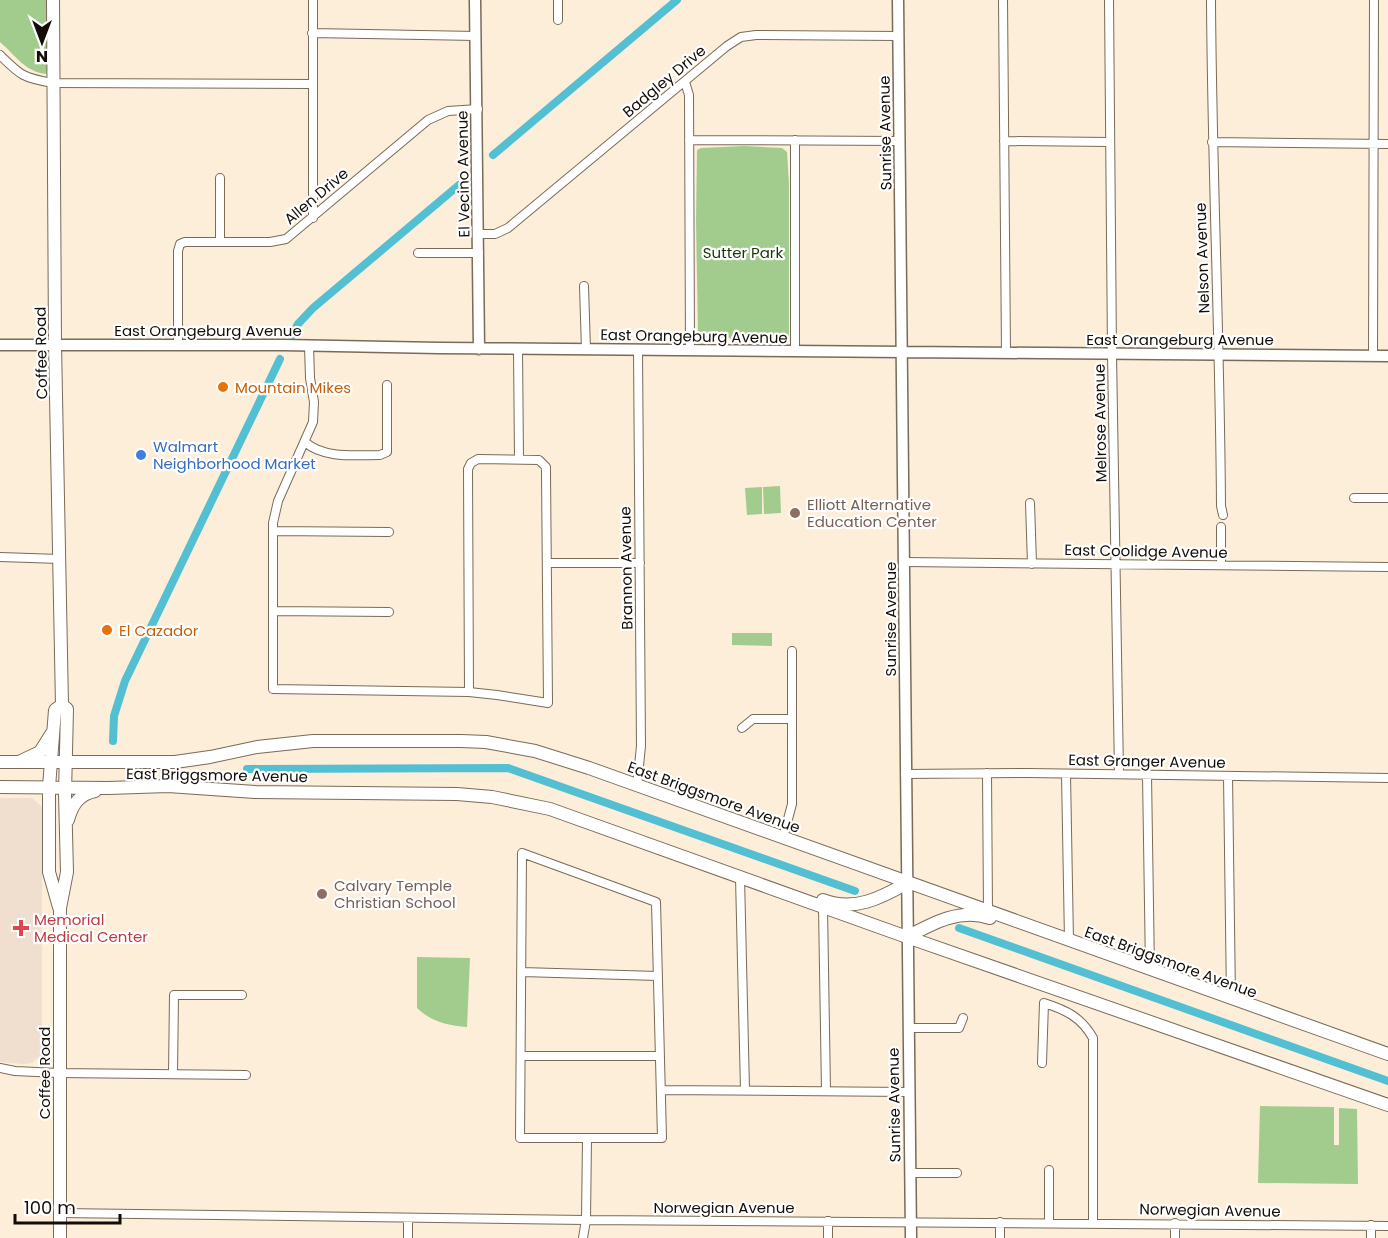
<svg xmlns="http://www.w3.org/2000/svg" width="1388" height="1238" viewBox="0 0 1388 1238" font-family="Poppins,sans-serif">
	<style>
		.medical { fill: #f0dece }
		.green { fill: #a2cc8d }
		.lines { fill: none; stroke-linecap: round; stroke-linejoin: round }
		.canal { stroke: #53bfd3; stroke-width: 8 }
		.minor-casing { stroke: #786b59; stroke-width: 10 }
		.tertiary-casing { stroke: #786b59; stroke-width: 13 }
		.secondary-casing { stroke: #786b59; stroke-width: 14 }
		.minor { stroke: #fff; stroke-width: 8 }
		.tertiary { stroke: #fff; stroke-width: 10 }
		.secondary { stroke: #fff; stroke-width: 12 }
		.food-dot { fill: #e8710a; stroke: #fff; stroke-width: 2 }
		.shop-dot { fill: #3f7fe0; stroke: #fff; stroke-width: 2 }
		.education-dot { fill: #8d6e63; stroke: #fff; stroke-width: 2 }
		.health-dot { fill: #e0444e; stroke: #fff; stroke-width: 2 }
		.labels { text-anchor: middle; dominant-baseline: central; stroke-width: 4.5; stroke-linejoin: round; paint-order: stroke }
		.street-label { font-size: 15px; fill: #120d07; stroke: #fff }
		.park-label { font-size: 15px; fill: #1a3607; stroke: #fff }
		.food-label { font-size: 15px; fill: #c56008; stroke: #fff; text-anchor: start }
		.shop-label { font-size: 15px; fill: #366cbe; stroke: #fff; text-anchor: start }
		.education-label { font-size: 15px; fill: #785e54; stroke: #fff; text-anchor: start }
		.health-label { font-size: 15px; fill: #be3a42; stroke: #fff; text-anchor: start }
	</style>
	<rect width="100%" height="100%" fill="#fdeed9"/>
	<path class="medical" d="M 0,798 L 32,798 L 42,807 L 42,1055 L 32,1063 L 23,1064 L 0,1062 Z"/>
	<path class="green" d="M 0,0 L 48,0 L 48,74 C 26,73 16,56 0,42 Z
		M 744,146 L 782,148 L 787,152 L 789,184 L 789,335 L 786,339 L 701,338 L 698,335 L 696,220 L 697,150 L 701,148 Z
		M 780,486 L 781,513 L 764,514 L 763,487 Z
		M 762,487 L 762,514 L 747,515 L 745,488 Z
		M 732,633 L 772,633 L 772,646 L 732,645 Z
		M 417,957 L 470,958 L 467,1027 C 446,1025 432,1022 417,1008 Z
		M 1260,1106 L 1334,1107 L 1334,1145 L 1339,1145 L 1339,1108 L 1357,1109 L 1358,1184 L 1258,1183 Z"/>
	<g class="lines">
		<path class="canal" d="M 493,155 L 677,0
			M 292,335 L 298,324 L 313,308 L 459,185
			M 113,741 L 114,716 L 125,681 L 280,359
			M 247,769 L 508,768 L 855,891
			M 959,928 L 1388,1081"/>
		<g class="minor-casing">
			<path id="minor" d="M 313,0 L 313,218
				M 558,0 L 558,20
				M 1003,0 L 1006,353
				M 1109,0 L 1112,354 L 1119,774
				M 1211,0 C 1212,169 1220,337 1221,506 L 1223,515
				M 312,33 L 476,36
				M 0,55 C 21,76 24,78 53,83 L 312,84
				M 685,82 L 689,95 L 690,351
				M 689,140 L 900,141
				M 795,140 L 795,352
				M 1004,141 L 1110,142
				M 1212,142 L 1388,144
				M 220,178 L 220,241
				M 479,234 L 495,234 L 508,228 L 727,46 L 741,37 L 756,35 L 898,36
				M 418,253 L 479,253
				M 584,286 L 586,350
				M 178,345 L 178,251 L 180,244 L 185,242 L 270,242 L 286,239 L 428,120 L 448,111 L 478,109
				M 309,345 L 310,378 L 314,402 L 313,422 L 278,501 L 273,523 L 273,689 L 469,692 L 497,695 L 548,703 L 546,472 L 546,467 L 539,460 L 478,459 L 471,463 L 468,469 L 469,692
				M 518,349 L 519,459
				M 1373,355 L 1374,0
				M 305,442 C 324,459 356,455 380,455 L 387,452 L 387,385
				M 1354,498 L 1388,498
				M 1030,503 L 1032,564
				M 1221,527 L 1221,565
				M 273,531 L 389,532
				M 0,557 L 60,559
				M 904,562 L 1388,567
				M 547,563 L 640,563
				M 273,611 L 389,612
				M 742,728 L 753,719 L 792,719
				M 987,773 L 988,912
				M 905,774 L 1028,773 L 1388,778
				M 1066,774 L 1069,941
				M 1147,775 L 1150,970
				M 1228,776 L 1231,999
				M 637,786 L 641,746 L 638,350
				M 783,838 L 792,804 L 792,651
				M 522,853 L 656,902 L 662,1138 L 520,1138 Z
				M 740,877 L 745,1090
				M 823,907 L 826,1091
				M 522,972 L 658,976
				M 908,1028 L 959,1028 L 963,1018
				M 521,1056 L 660,1056
				M 1042,1063 L 1044,1003 C 1066,1010 1081,1017 1093,1038 L 1093,1222
				M 0,1068 L 15,1071 L 58,1073 L 246,1075
				M 173,1074 L 174,995 L 242,995
				M 661,1090 L 909,1092
				M 1049,1170 L 1049,1222
				M 910,1173 L 957,1173
				M 59,1213 L 586,1220 L 1388,1226
				M 408,1218 L 408,1238
				M 828,1221 L 828,1238
				M 1000,1222 L 1000,1238
				M 1175,1223 L 1175,1238
				M 1371,1225 L 1371,1238
				M 583,1238 L 586,1220 L 587,1138"/>
		</g>
		<g class="tertiary-casing">
			<path id="tertiary" d="M 475,0 L 479,349
				M 898,0 L 911,1238
				M 0,345 L 284,345 L 439,348 L 1388,356"/>
		</g>
		<g class="secondary-casing">
			<path id="secondary" d="M 53,0 L 55,344 L 62,705 L 67,709 L 65,794 L 67,872 L 60,908 L 60,1238
				M 21,761 L 40,752 L 52,733
				M 0,762 L 175,762 L 210,757 L 257,747 L 313,741 L 461,741 L 486,742 L 535,751 L 589,768 L 1388,1054
				M 0,787 L 108,788 L 168,786 L 255,792 L 457,794 L 492,797 L 550,809 L 907,937 L 1388,1105
				M 68,820 C 72,805 79,794 95,791
				M 823,900 C 854,912 881,898 907,883
				M 59,907 L 49,872 L 49,787 L 55,710 L 62,705
				M 907,937 C 933,923 960,908 990,918"/>
		</g>
		<use href="#minor" class="minor"/>
		<use href="#tertiary" class="tertiary"/>
		<use href="#secondary" class="secondary"/>
	</g>
	<g class="food-dot">
		<circle cx="223" cy="387" r="6"/>
		<circle cx="107" cy="630" r="6"/>
	</g>
	<circle class="shop-dot" cx="141" cy="455" r="6"/>
	<g class="education-dot">
		<circle cx="795" cy="513" r="6"/>
		<circle cx="322" cy="894" r="6"/>
	</g>
	<path class="health-dot" d="M18 919h6v6h6v6h-6v6h-6v-6h-6v-6h6z"/>
	<g class="labels">
		<g class="street-label">
			<text transform="translate(664 81) rotate(-40)">Badgley Drive</text>
			<text transform="translate(885 133) rotate(-91)">Sunrise Avenue</text>
			<text transform="translate(463 174) rotate(-91)">El Vecino Avenue</text>
			<text transform="translate(316 196) rotate(-40)">Allen Drive</text>
			<text transform="translate(1202 258) rotate(-92)">Nelson Avenue</text>
			<text x="208" y="330">East Orangeburg Avenue</text>
			<text transform="translate(694 336) rotate(1)">East Orangeburg Avenue</text>
			<text x="1180" y="339">East Orangeburg Avenue</text>
			<text transform="translate(41 353) rotate(-91)">Coffee Road</text>
			<text transform="translate(1100 423) rotate(-91)">Melrose Avenue</text>
			<text transform="translate(1146 551) rotate(1)">East Coolidge Avenue</text>
			<text transform="translate(626 568) rotate(-91)">Brannon Avenue</text>
			<text transform="translate(890 619) rotate(-90)">Sunrise Avenue</text>
			<text transform="translate(1147 761) rotate(1)">East Granger Avenue</text>
			<text transform="translate(217 775) rotate(1)">East Briggsmore Avenue</text>
			<text transform="translate(714 797) rotate(20)">East Briggsmore Avenue</text>
			<text transform="translate(1171 962) rotate(20)">East Briggsmore Avenue</text>
			<text transform="translate(44 1073) rotate(-90)">Coffee Road</text>
			<text transform="translate(894 1105) rotate(-91)">Sunrise Avenue</text>
			<text x="724" y="1207">Norwegian Avenue</text>
			<text transform="translate(1210 1210) rotate(1)">Norwegian Avenue</text>
		</g>
		<g class="park-label">
			<text x="743" y="252">Sutter Park</text>
		</g>
		<g class="food-label">
			<text x="235" y="387">Mountain Mikes</text>
			<text x="119" y="630">El Cazador</text>
		</g>
		<g class="shop-label">
			<text x="153" y="446">Walmart<tspan x="153" dy="17">Neighborhood Market</tspan></text>
		</g>
		<g class="education-label">
			<text x="807" y="504">Elliott Alternative<tspan x="807" dy="17">Education Center</tspan></text>
			<text x="334" y="885">Calvary Temple<tspan x="334" dy="17">Christian School</tspan></text>
		</g>
		<g class="health-label">
			<text x="34" y="919">Memorial<tspan x="34" dy="17">Medical Center</tspan></text>
		</g>
	</g>
	<g transform="translate(42 42) rotate(180)" stroke="#ffffff" stroke-width="4.5" paint-order="stroke">
	<path d="M0-4.5L10 22L0 15L-10 22Z" fill="#120d07"/>
	<text y="-9" font-size="16" font-weight="bold" text-anchor="middle" fill="#120d07">N</text>
	</g>
	<path d="M15 1214v9h105v-9" fill="none" stroke="#120d07" stroke-width="3"/>
	<text x="24" y="1214" font-size="18" fill="#120d07" stroke="#ffffff" stroke-width="4.5" paint-order="stroke">100 m</text>
</svg>
